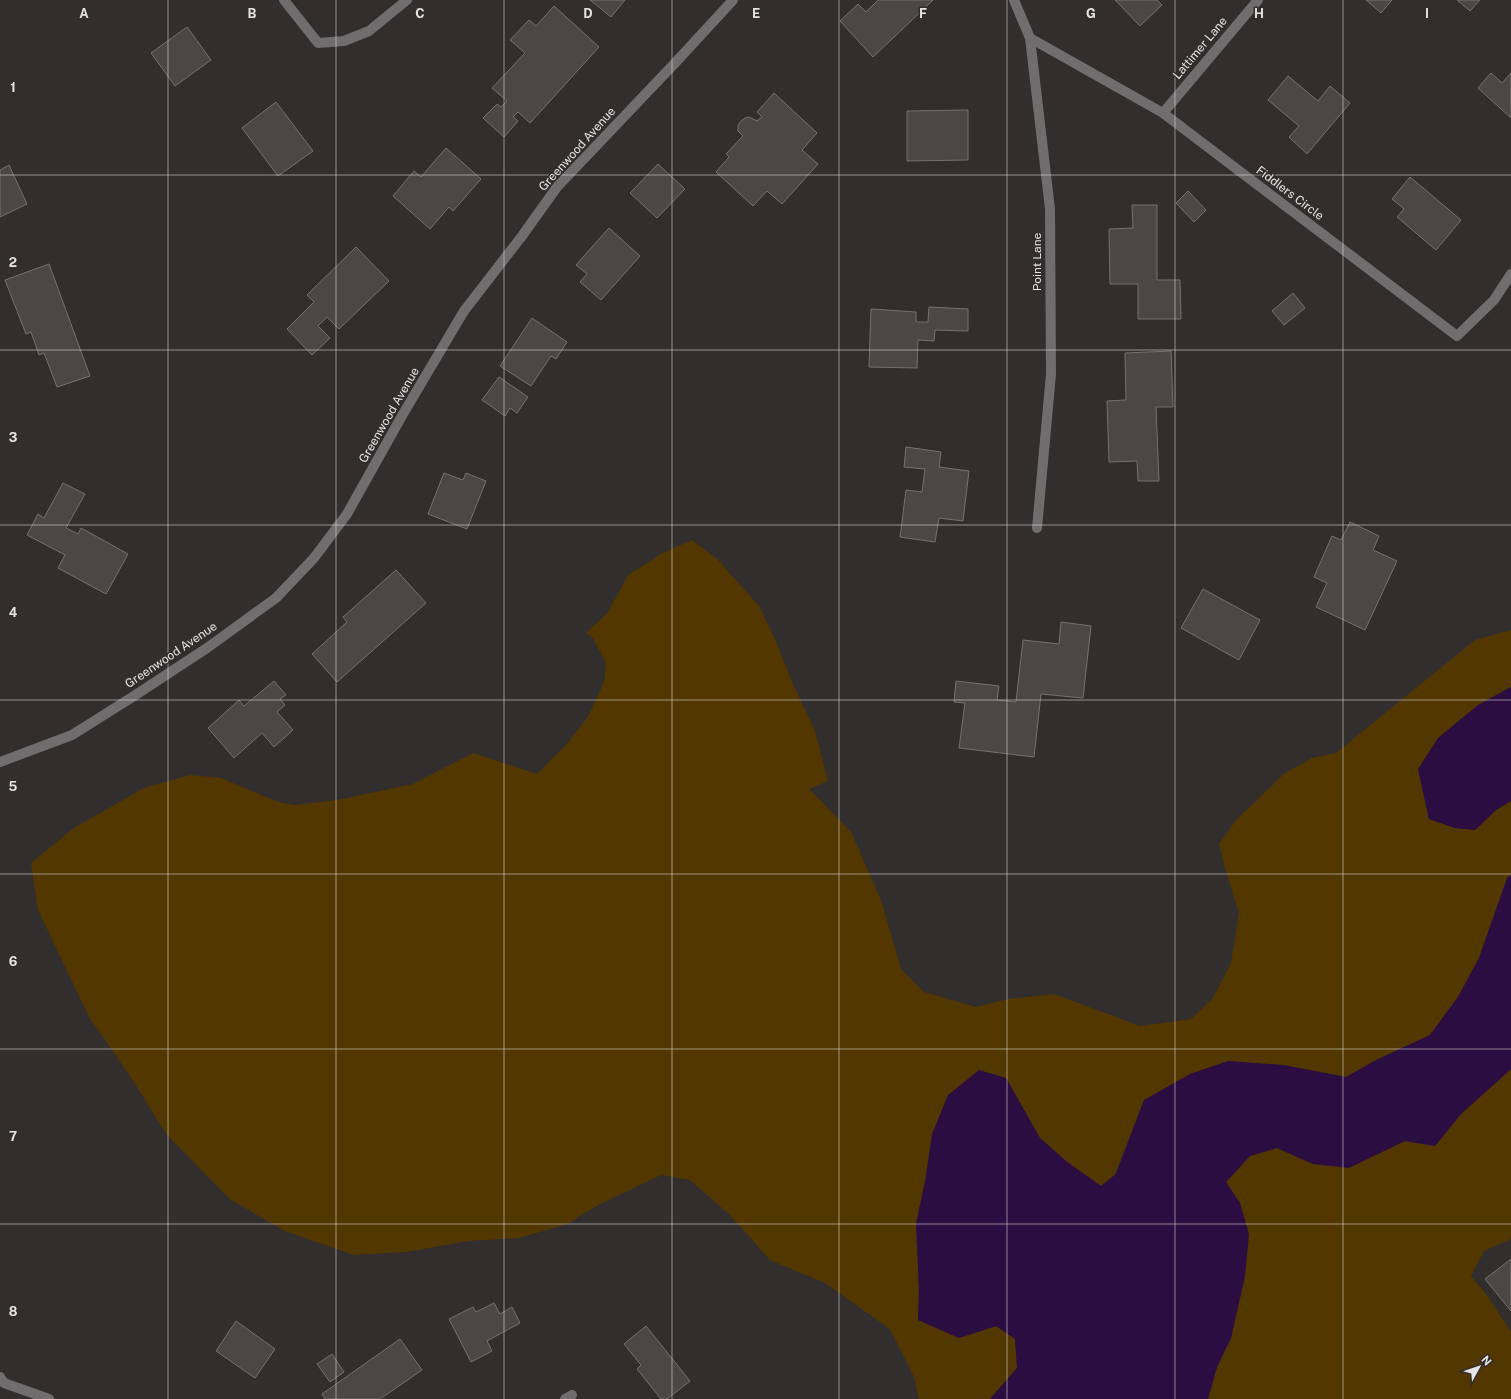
<svg xmlns="http://www.w3.org/2000/svg" width="1511" height="1399" viewBox="0 0 1511 1399" font-family="'Public Sans',sans-serif">
	<style>
		.green { fill: #533701 }
		.water { fill: #2b0d41 }
		.building { fill: #4a4745; stroke: #75716f }
		.lines { fill: none; stroke-linecap: round; stroke-linejoin: round }
		.lane { stroke: #6f6d6e; stroke-width: 10 }
		.street { stroke: #6f6d6e; stroke-width: 10 }
		.grid { fill: none; stroke: #e7e4e4; stroke-width: 1; stroke-opacity: 0.55 }
		.labels { text-anchor: middle; dominant-baseline: central; stroke-width: 3; stroke-linejoin: round; paint-order: stroke }
		.street-label { font-size: 12px; fill: #e7e4e4; stroke: #322e2e }
		.grid-label { font-size: 13px; text-anchor: middle; font-weight: bold; fill: #e7e4e4; stroke: #322e2e; stroke-width: 3; stroke-linejoin: round; paint-order: stroke }
	</style>
	<rect width="100%" height="100%" fill="#322e2e"/>
	<path class="green" d="M 692,540 L 717,559 L 759,606 L 775,639 L 792,682 L 815,731 L 828,781 L 809,789 L 851,832 L 881,900 L 901,969 L 924,992 L 976,1007 L 1008,999 L 1054,994 L 1140,1026 L 1191,1019 L 1213,998 L 1231,963 L 1239,913 L 1225,868 L 1219,844 L 1237,819 L 1285,773 L 1312,758 L 1336,753 L 1475,640 L 1511,630 L 1511,687 L 1478,705 L 1418,769 L 1424,798 L 1429,819 L 1455,828 L 1475,830 L 1496,810 L 1511,801 L 1511,875 L 1507,879 L 1479,958 L 1458,997 L 1430,1035 L 1376,1060 L 1346,1077 L 1283,1065 L 1228,1061 L 1144,1100 L 1115,1174 L 1101,1186 L 1067,1162 L 1040,1138 L 1006,1078 L 925,1182 L 916,1223 L 919,1290 L 918,1320 L 959,1338 L 996,1326 L 1015,1339 L 1017,1368 L 990,1399 L 919,1399 L 914,1377 L 890,1329 L 825,1283 L 770,1260 L 730,1215 L 690,1180 L 661,1175 L 600,1204 L 567,1224 L 519,1238 L 468,1241 L 406,1252 L 354,1255 L 285,1231 L 231,1200 L 167,1135 L 130,1076 L 89,1017 L 38,910 L 31,863 L 74,828 L 144,788 L 190,775 L 221,778 L 278,802 L 295,805 L 337,800 L 413,784 L 473,753 L 537,774 L 567,744 L 589,715 L 604,682 L 606,663 L 593,638 L 586,633 L 608,612 L 628,575 L 663,553 Z
		M 1511,1069 L 1511,1239 L 1484,1251 L 1471,1276 L 1486,1294 L 1511,1332 L 1511,1399 L 1208,1399 L 1217,1367 L 1231,1338 L 1245,1276 L 1240,1203 L 1226,1182 L 1250,1156 L 1277,1148 L 1313,1164 L 1384,1151 L 1405,1141 L 1435,1146 L 1461,1114 Z"/>
	<path class="water" d="M 1511,687 L 1511,801 L 1496,810 L 1475,830 L 1455,828 L 1429,819 L 1418,769 L 1438,738 L 1478,705 Z
		M 1511,875 L 1511,1069 L 1461,1114 L 1435,1146 L 1405,1141 L 1349,1168 L 1313,1164 L 1277,1148 L 1250,1156 L 1226,1182 L 1240,1203 L 1249,1234 L 1245,1276 L 1231,1338 L 1217,1367 L 1208,1399 L 990,1399 L 1017,1368 L 1015,1339 L 996,1326 L 959,1338 L 918,1320 L 919,1290 L 916,1224 L 925,1182 L 932,1134 L 948,1095 L 979,1070 L 1006,1078 L 1040,1138 L 1067,1162 L 1101,1186 L 1116,1174 L 1144,1100 L 1190,1074 L 1228,1061 L 1283,1065 L 1346,1077 L 1376,1060 L 1430,1035 L 1458,997 L 1479,958 L 1507,878 Z"/>
	<path class="building" d="M 590,0 L 625,0 L 611,17 Z
		M 878,0 L 933,0 L 873,57 L 840,21 L 858,4 L 866,12 Z
		M 1115,0 L 1157,0 L 1162,5 L 1140,26 Z
		M 1366,0 L 1392,0 L 1381,13 Z
		M 1457,0 L 1480,0 L 1470,11 Z
		M 554,6 L 599,47 L 530,123 L 518,112 L 513,117 L 518,121 L 504,137 L 483,118 L 497,104 L 501,107 L 507,101 L 492,88 L 525,53 L 510,40 L 529,20 L 536,26 Z
		M 187,27 L 211,60 L 175,86 L 151,53 Z
		M 1491,73 L 1502,83 L 1511,73 L 1511,118 L 1478,88 Z
		M 1288,76 L 1318,101 L 1330,86 L 1350,103 L 1307,154 L 1289,137 L 1299,126 L 1268,100 Z
		M 774,93 L 817,133 L 802,150 L 818,164 L 782,204 L 767,191 L 753,206 L 716,172 L 729,157 L 726,154 L 743,136 L 738,131 L 738,126 L 740,122 L 745,118 L 749,117 L 757,121 L 762,117 L 757,112 Z
		M 276,102 L 313,151 L 278,176 L 242,128 Z
		M 968,110 L 968,160 L 907,161 L 907,111 Z
		M 446,148 L 481,179 L 453,211 L 449,207 L 430,229 L 393,196 L 414,171 L 421,177 Z
		M 658,164 L 685,189 L 657,218 L 630,193 Z
		M 9,165 L 27,204 L 0,217 L 0,170 Z
		M 1410,177 L 1461,220 L 1436,250 L 1397,217 L 1404,209 L 1392,199 Z
		M 1188,191 L 1206,210 L 1194,222 L 1176,203 Z
		M 1132,205 L 1157,205 L 1157,280 L 1180,280 L 1181,319 L 1138,319 L 1138,284 L 1110,284 L 1109,229 L 1133,228 Z
		M 609,228 L 640,256 L 601,300 L 580,282 L 587,274 L 576,265 Z
		M 356,247 L 389,281 L 339,329 L 327,317 L 318,326 L 330,338 L 312,355 L 287,329 L 314,302 L 307,295 Z
		M 49,264 L 90,376 L 57,387 L 44,353 L 39,355 L 31,332 L 26,334 L 5,280 Z
		M 1293,293 L 1305,308 L 1284,325 L 1272,311 Z
		M 929,307 L 968,309 L 968,331 L 935,330 L 934,341 L 918,340 L 917,368 L 869,367 L 871,309 L 916,312 L 916,322 L 928,322 Z
		M 532,318 L 567,342 L 556,359 L 551,356 L 531,386 L 500,366 Z
		M 1171,351 L 1173,407 L 1156,407 L 1159,481 L 1138,481 L 1137,461 L 1109,462 L 1107,401 L 1126,400 L 1125,353 Z
		M 499,377 L 528,397 L 517,413 L 510,408 L 505,416 L 482,400 Z
		M 906,447 L 941,452 L 939,467 L 969,471 L 963,521 L 939,518 L 935,542 L 900,537 L 906,490 L 922,492 L 925,469 L 904,467 Z
		M 444,473 L 463,480 L 466,473 L 486,481 L 467,529 L 428,514 Z
		M 63,483 L 85,494 L 66,528 L 78,534 L 81,528 L 128,554 L 106,594 L 58,568 L 65,555 L 27,535 L 38,514 L 44,518 Z
		M 1350,522 L 1379,536 L 1373,550 L 1397,561 L 1365,630 L 1316,607 L 1327,583 L 1314,577 L 1332,536 L 1341,540 Z
		M 396,570 L 426,603 L 337,682 L 312,654 L 347,622 L 343,617 Z
		M 1203,589 L 1260,620 L 1239,660 L 1181,628 Z
		M 1061,622 L 1091,626 L 1083,698 L 1041,694 L 1034,757 L 959,748 L 965,703 L 954,702 L 956,681 L 999,686 L 997,700 L 1016,702 L 1023,640 L 1059,644 Z
		M 274,681 L 286,695 L 280,699 L 285,705 L 277,712 L 293,730 L 274,747 L 262,733 L 234,758 L 208,728 L 239,700 L 244,706 Z
		M 1511,1259 L 1511,1311 L 1485,1279 Z
		M 494,1303 L 500,1314 L 512,1307 L 520,1323 L 487,1341 L 492,1351 L 471,1362 L 449,1319 L 473,1307 L 476,1312 Z
		M 236,1321 L 275,1349 L 255,1378 L 216,1351 Z
		M 646,1326 L 690,1381 L 667,1399 L 661,1399 L 637,1369 L 641,1365 L 624,1344 Z
		M 400,1339 L 422,1370 L 380,1399 L 325,1399 L 322,1394 Z
		M 332,1354 L 344,1372 L 330,1382 L 317,1364 Z"/>
	<g class="lines">
		<path class="lane" d="M 565,1399 L 572,1395"/>
		<path class="street" d="M 284,0 L 318,43 L 344,41 L 369,31 L 407,0
			M 1014,0 L 1030,38 L 1050,209 L 1051,374 L 1037,528
			M 1030,38 L 1163,113 L 1457,336 L 1494,300 L 1511,274
			M 1163,113 L 1258,0
			M 0,762 L 72,735 L 134,696 L 207,648 L 276,598 L 314,558 L 347,514 L 403,414 L 464,311 L 522,236 L 557,187 L 675,63 L 733,0
			M 0,1377 L 4,1383 L 49,1399"/>
	</g>
	<path class="grid" d="M 168,0 L 168,1399M 336,0 L 336,1399M 504,0 L 504,1399M 672,0 L 672,1399M 839,0 L 839,1399M 1007,0 L 1007,1399M 1175,0 L 1175,1399M 1343,0 L 1343,1399M 0,175 L 1511,175M 0,350 L 1511,350M 0,525 L 1511,525M 0,700 L 1511,700M 0,874 L 1511,874M 0,1049 L 1511,1049M 0,1224 L 1511,1224"/>
	<g class="labels">
		<g class="street-label">
			<text transform="translate(1200 48) rotate(-50)">Lattimer Lane</text>
			<text transform="translate(577 149) rotate(-48)">Greenwood Avenue</text>
			<text transform="translate(1290 193) rotate(37)">Fiddlers Circle</text>
			<text transform="translate(1037 262) rotate(-90)">Point Lane</text>
			<text transform="translate(389 415) rotate(-60)">Greenwood Avenue</text>
			<text transform="translate(171 655) rotate(-34)">Greenwood Avenue</text>
		</g>
	</g>
	<g class="grid-label">
		<text x="84" y="18">A</text>
		<text x="252" y="18">B</text>
		<text x="420" y="18">C</text>
		<text x="588" y="18">D</text>
		<text x="756" y="18">E</text>
		<text x="923" y="18">F</text>
		<text x="1091" y="18">G</text>
		<text x="1259" y="18">H</text>
		<text x="1427" y="18">I</text>
		<text x="13" y="92">1</text>
		<text x="13" y="267">2</text>
		<text x="13" y="442">3</text>
		<text x="13" y="617">4</text>
		<text x="13" y="791">5</text>
		<text x="13" y="966">6</text>
		<text x="13" y="1141">7</text>
		<text x="13" y="1316">8</text>
	</g>
	<g transform="translate(1479 1367) rotate(50)" stroke="#322e2e" stroke-width="3" paint-order="stroke">
	<path d="M0-3L7 15L0 10L-7 15Z" fill="#e7e4e4"/>
	<text y="-6" font-size="11" font-weight="bold" text-anchor="middle" fill="#e7e4e4">N</text>
	</g>
</svg>
